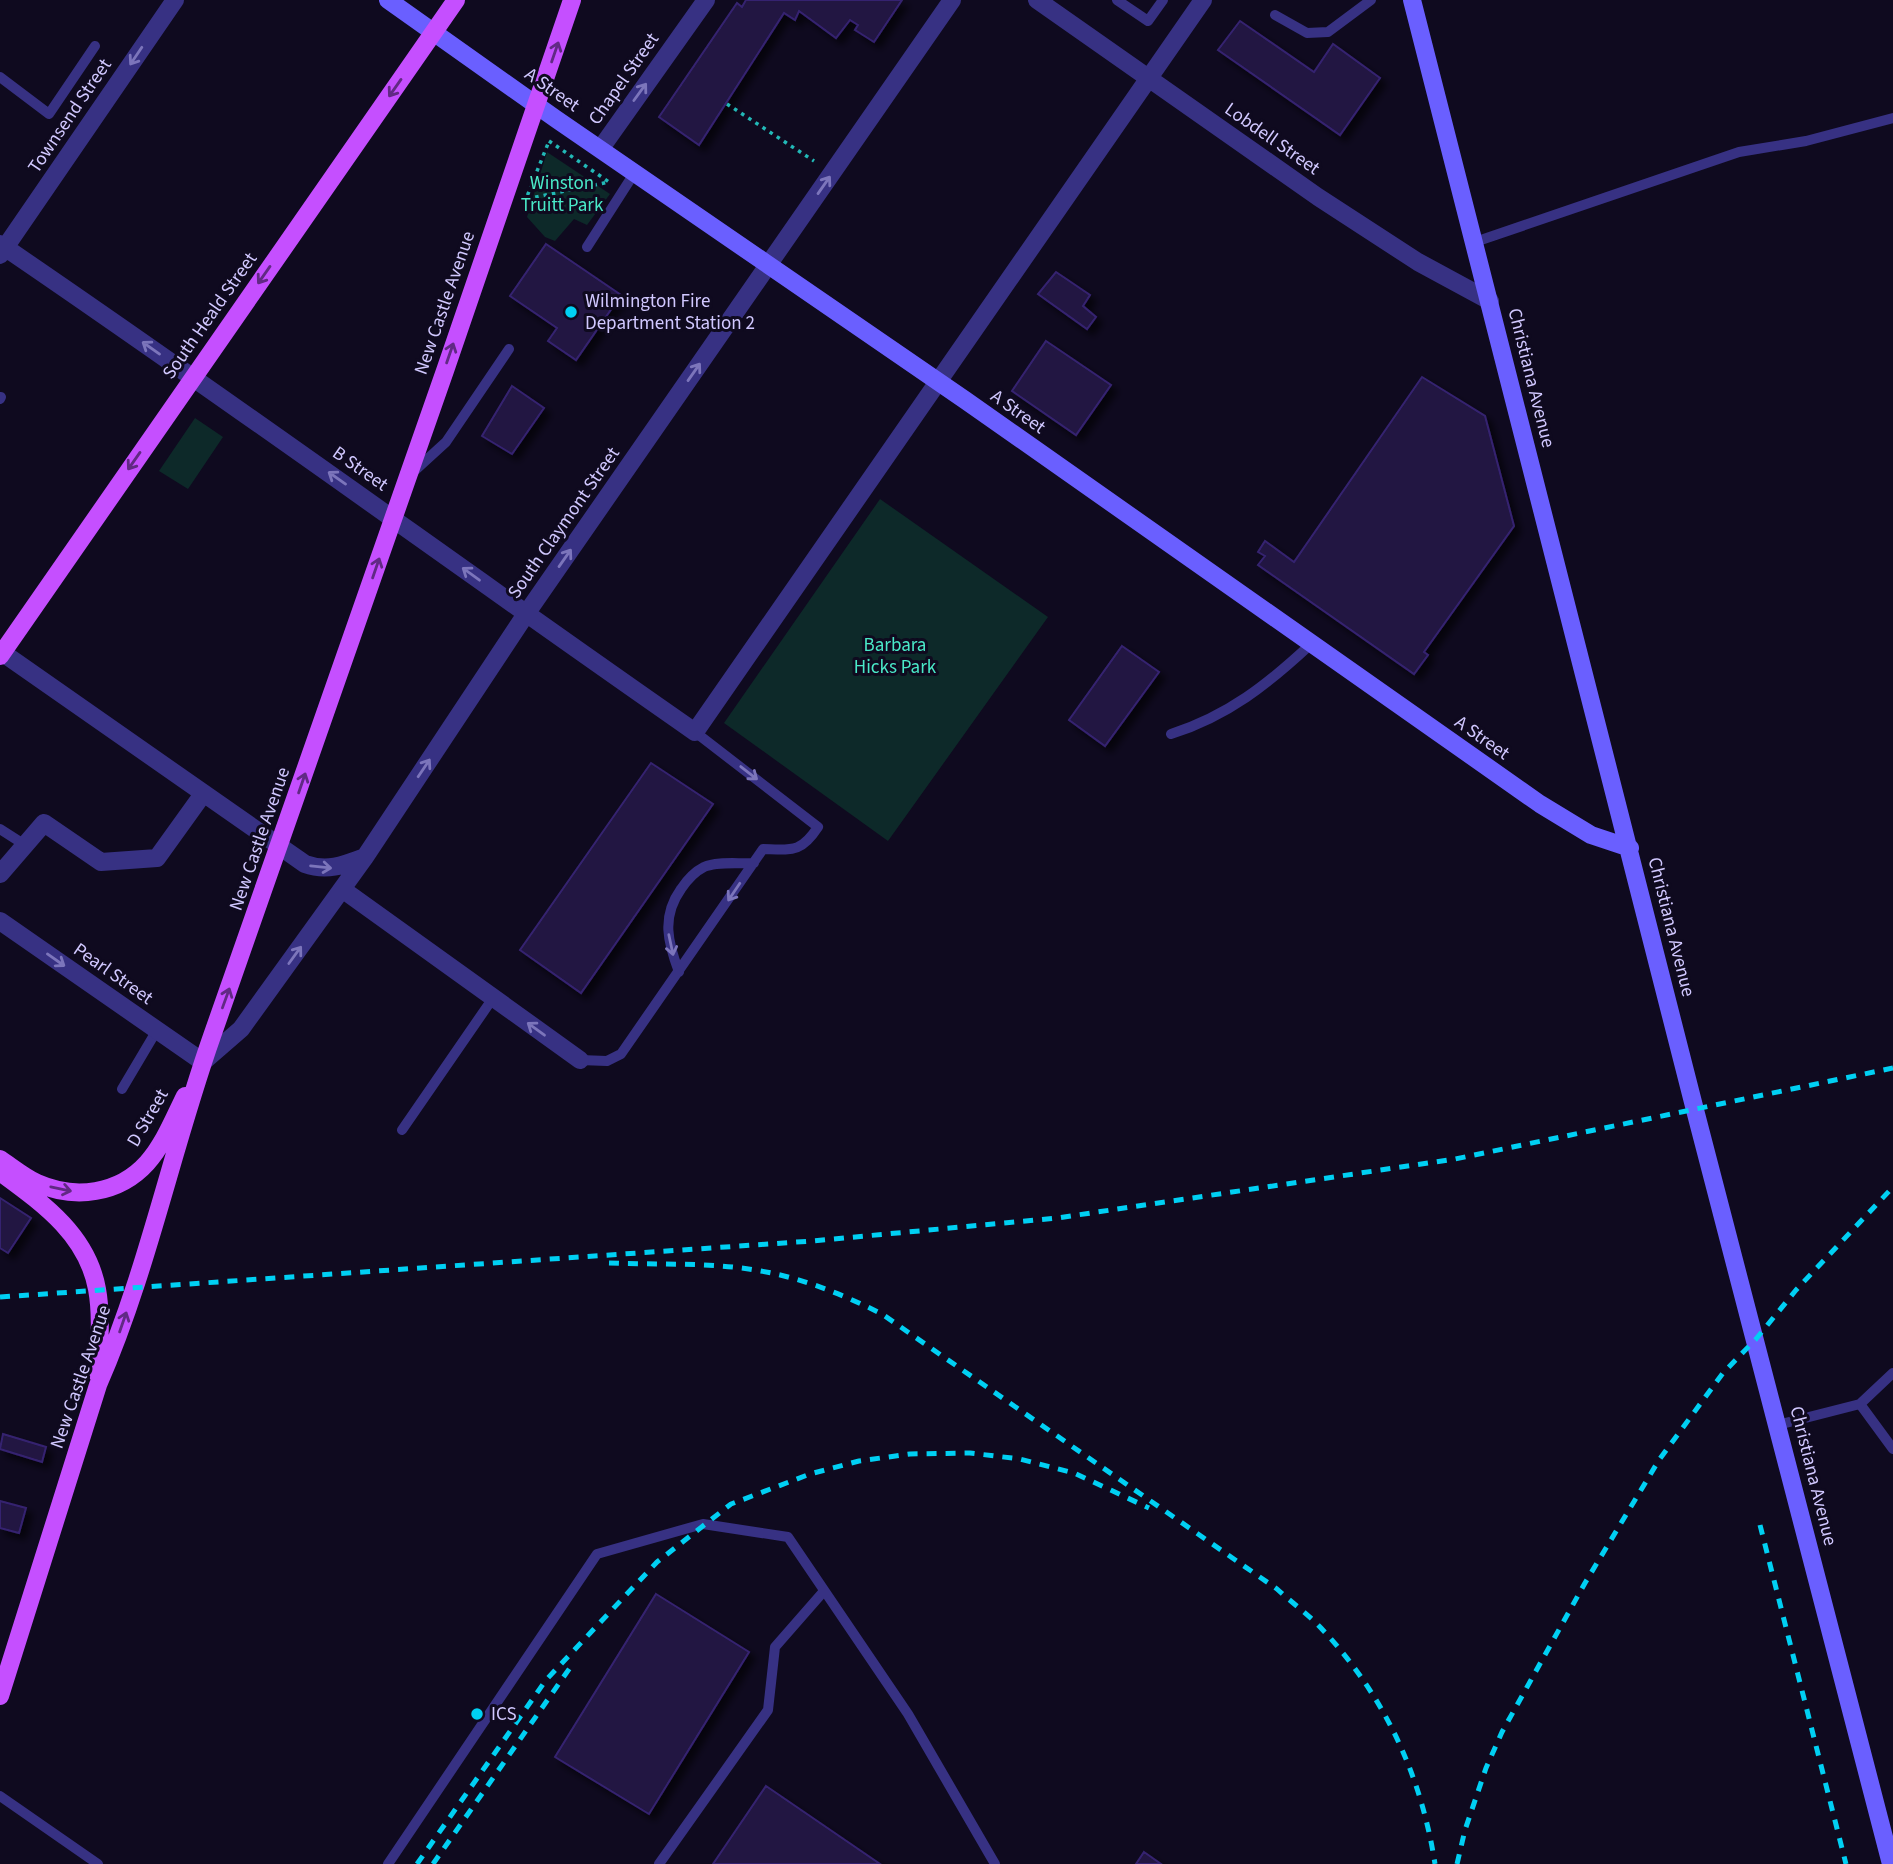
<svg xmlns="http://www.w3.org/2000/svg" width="1893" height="1864" viewBox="0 0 1893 1864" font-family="'Source Sans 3',sans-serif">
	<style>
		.green { fill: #0d2929 }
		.building { fill: #201442; stroke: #362470; stroke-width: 2; filter: url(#shadow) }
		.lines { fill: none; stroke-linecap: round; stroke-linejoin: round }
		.path { stroke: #22b9b7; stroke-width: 3.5; stroke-dasharray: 3.5 5; stroke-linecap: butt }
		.lane { stroke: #373183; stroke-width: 10 }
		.street { stroke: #373183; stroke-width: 18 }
		.secondary { stroke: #6a5fff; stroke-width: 18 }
		.primary { stroke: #c54fff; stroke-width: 18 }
		.rail { stroke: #00d0f3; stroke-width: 5; stroke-dasharray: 10 9; stroke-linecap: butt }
		.oneway { stroke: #612984 }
		.oneway2 { stroke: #7c75bb }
		.poi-dot { fill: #00d0f3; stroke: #0f0a1f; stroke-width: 2.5 }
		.labels { text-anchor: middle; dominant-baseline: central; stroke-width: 6; stroke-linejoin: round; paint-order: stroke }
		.street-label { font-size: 19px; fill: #d1c8ff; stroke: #0f0a1f }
		.park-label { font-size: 19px; fill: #4ae9c8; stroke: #0f0a1f }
		.poi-label { font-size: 19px; fill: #d1c8ff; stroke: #0f0a1f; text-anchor: start }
	</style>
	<defs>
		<filter id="shadow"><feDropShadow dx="6" dy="6" stdDeviation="3.5" flood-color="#0009"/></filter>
	</defs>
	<rect width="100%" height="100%" fill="#0f0a1f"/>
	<path class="green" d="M 547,152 L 610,194 L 587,225 L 574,219 L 555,241 L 545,237 L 527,217 Z
		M 195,418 L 223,437 L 188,489 L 159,471 Z
		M 880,499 L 1048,617 L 888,841 L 724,723 Z"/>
	<path class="building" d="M 746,0 L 902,0 L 874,42 L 855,30 L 858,25 L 850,20 L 836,38 L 799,11 L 795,20 L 784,13 L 699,145 L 659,117 L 737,3 L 742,7 Z
		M 1240,21 L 1314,72 L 1333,44 L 1380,78 L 1340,135 L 1218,50 Z
		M 546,244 L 621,295 L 576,360 L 548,341 L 557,328 L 510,296 Z
		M 1056,272 L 1090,295 L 1083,306 L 1096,317 L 1087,329 L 1038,294 Z
		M 1046,341 L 1111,385 L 1076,435 L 1012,391 Z
		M 1422,377 L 1485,416 L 1514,526 L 1424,652 L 1428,655 L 1414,674 L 1258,565 L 1265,556 L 1258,552 L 1265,541 L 1294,562 Z
		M 512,386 L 544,408 L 512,454 L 482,436 Z
		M 1122,646 L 1159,672 L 1105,746 L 1069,720 Z
		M 651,763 L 713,804 L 581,993 L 520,950 Z
		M 0,1198 L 31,1218 L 8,1253 L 0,1248 Z
		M 3,1434 L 46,1447 L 42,1462 L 0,1449 Z
		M 0,1501 L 26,1508 L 19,1533 L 0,1528 Z
		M 656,1594 L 749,1652 L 649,1814 L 555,1757 Z
		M 766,1786 L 880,1864 L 713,1864 Z
		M 1144,1852 L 1161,1864 L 1136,1864 Z"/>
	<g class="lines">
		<path class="path" d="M 727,104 L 814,161
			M 549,141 L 609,182 L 526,199 Z"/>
		<path class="lane" d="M 1117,0 L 1148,21 L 1163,0
			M 1275,15 L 1307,33 L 1328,32 L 1371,0
			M 0,77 L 49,114 L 95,46
			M 1475,242 L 1739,152 L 1806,141 L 1893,118
			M 587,247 L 635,172
			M 0,399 L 1,397
			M 411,474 L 446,442 L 509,349
			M 1171,734 C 1228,716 1268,684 1311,644
			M 0,829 L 25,845
			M 679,972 C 668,943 661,917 681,889 C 687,880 694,872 704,867 C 717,861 739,864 754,863
			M 580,1060 L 607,1061 L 621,1054 L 763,849 C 792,850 801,853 818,827 L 695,732
			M 122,1089 L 157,1030
			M 402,1130 L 493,998
			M 1860,1404 L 1893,1373
			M 1778,1425 L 1860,1404 L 1893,1449
			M 0,1796 L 98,1864
			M 388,1864 L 597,1554 L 703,1524 L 788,1537 L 908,1714 L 995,1864
			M 659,1864 L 768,1710 L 775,1647 L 824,1591"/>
		<path class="street" d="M 1037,0 L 1318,197 L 1418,262 L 1490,301
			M 601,148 L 706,0
			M 0,244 C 234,403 462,570 695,732 L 1203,0
			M 0,255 L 175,0
			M 0,651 L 305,864 C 327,872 344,865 365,857
			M 0,874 L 44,823 L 101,862 L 157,858 L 203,794
			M 342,889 L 580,1060
			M 0,921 L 203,1062 L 241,1029 L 365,857 L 526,614 L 952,0"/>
		<path class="secondary" d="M 388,0 L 556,119 L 965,400 L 1540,804 L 1591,835 L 1630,848
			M 1412,0 L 1695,1110 L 1891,1864"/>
		<path class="primary" d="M 0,656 L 456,0
			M 0,1159 C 12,1167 24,1177 37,1183 C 75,1200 119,1194 147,1163 C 164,1144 174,1118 185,1096
			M 0,1172 C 42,1203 87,1234 97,1289 C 102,1316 99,1347 98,1375
			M 0,1696 L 98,1385 C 147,1273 171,1152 212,1036 C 335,692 454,346 572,0"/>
		<path class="rail" d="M 609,1263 C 657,1265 707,1262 755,1270 C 800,1277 842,1294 882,1314 L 1277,1589 C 1291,1602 1308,1614 1321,1628 C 1384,1695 1421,1774 1435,1864
			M 0,1297 L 812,1241 L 1057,1218 L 1455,1159 L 1893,1068
			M 1760,1525 L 1846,1864
			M 417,1864 L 546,1680 L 657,1562 L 731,1504 L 810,1474 L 859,1461 L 910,1454 L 970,1453 L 1020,1459 L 1074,1473 L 1149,1508
			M 433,1864 L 574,1662
			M 1457,1864 L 1465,1830 L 1486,1768 L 1502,1732 L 1585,1583 L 1659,1460 L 1723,1373 L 1756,1339 L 1796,1290 L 1893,1187"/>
	</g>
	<defs><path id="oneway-shaft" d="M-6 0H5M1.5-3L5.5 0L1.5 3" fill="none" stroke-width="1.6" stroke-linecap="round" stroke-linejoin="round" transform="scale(1.75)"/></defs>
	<g class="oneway">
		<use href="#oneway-shaft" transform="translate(555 52) rotate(-71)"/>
		<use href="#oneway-shaft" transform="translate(395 88) rotate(125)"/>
		<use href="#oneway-shaft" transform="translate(264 275) rotate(125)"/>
		<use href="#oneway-shaft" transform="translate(450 353) rotate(-71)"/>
		<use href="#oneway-shaft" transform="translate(134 461) rotate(125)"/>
		<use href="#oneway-shaft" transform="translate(376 568) rotate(-71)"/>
		<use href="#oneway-shaft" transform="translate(302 783) rotate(-71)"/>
		<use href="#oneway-shaft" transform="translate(226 998) rotate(-70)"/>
		<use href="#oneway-shaft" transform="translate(61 1189) rotate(12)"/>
		<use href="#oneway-shaft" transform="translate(123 1322) rotate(-71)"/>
	</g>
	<g class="oneway2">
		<use href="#oneway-shaft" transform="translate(136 56) rotate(124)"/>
		<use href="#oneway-shaft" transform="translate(640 92) rotate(-54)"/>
		<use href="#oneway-shaft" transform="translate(824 185) rotate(-55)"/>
		<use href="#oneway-shaft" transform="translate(151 348) rotate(-145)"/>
		<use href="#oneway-shaft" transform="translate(694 372) rotate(-55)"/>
		<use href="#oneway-shaft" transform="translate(337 478) rotate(-145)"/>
		<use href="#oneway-shaft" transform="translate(565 558) rotate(-55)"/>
		<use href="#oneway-shaft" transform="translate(471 574) rotate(-144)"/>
		<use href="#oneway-shaft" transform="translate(424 768) rotate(-56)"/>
		<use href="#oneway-shaft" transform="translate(749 773) rotate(38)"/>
		<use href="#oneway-shaft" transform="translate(321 867) rotate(6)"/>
		<use href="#oneway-shaft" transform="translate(734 892) rotate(124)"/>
		<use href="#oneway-shaft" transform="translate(671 945) rotate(78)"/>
		<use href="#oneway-shaft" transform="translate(295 955) rotate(-54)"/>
		<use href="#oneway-shaft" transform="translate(56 960) rotate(35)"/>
		<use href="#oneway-shaft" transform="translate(536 1029) rotate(-144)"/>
	</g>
	<g class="poi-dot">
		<circle cx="571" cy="312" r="7"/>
		<circle cx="477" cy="1714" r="7"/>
	</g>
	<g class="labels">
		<g class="street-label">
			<text transform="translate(624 79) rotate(-55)">Chapel Street</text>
			<text transform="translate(552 90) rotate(35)">A Street</text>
			<text transform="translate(70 116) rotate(-56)">Townsend Street</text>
			<text transform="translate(1272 139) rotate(35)">Lobdell Street</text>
			<text transform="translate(445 303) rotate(-71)">New Castle Avenue</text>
			<text transform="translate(210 316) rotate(-55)">South Heald Street</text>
			<text transform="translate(1531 378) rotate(76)">Christiana Avenue</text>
			<text transform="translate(1018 412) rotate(35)">A Street</text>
			<text transform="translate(360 469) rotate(35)">B Street</text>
			<text transform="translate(564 523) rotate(-55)">South Claymont Street</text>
			<text transform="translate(1482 738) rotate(35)">A Street</text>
			<text transform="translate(260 839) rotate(-71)">New Castle Avenue</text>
			<text transform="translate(1671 927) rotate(76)">Christiana Avenue</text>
			<text transform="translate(113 974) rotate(35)">Pearl Street</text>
			<text transform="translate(148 1118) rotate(-60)">D Street</text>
			<text transform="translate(81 1377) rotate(-71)">New Castle Avenue</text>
			<text transform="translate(1813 1476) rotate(76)">Christiana Avenue</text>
		</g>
		<g class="park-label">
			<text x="562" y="183">Winston<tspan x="562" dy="22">Truitt Park</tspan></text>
			<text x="895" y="645">Barbara<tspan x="895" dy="22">Hicks Park</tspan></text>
		</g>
		<g class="poi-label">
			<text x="585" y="301">Wilmington Fire<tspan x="585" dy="22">Department Station 2</tspan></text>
			<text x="491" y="1714">ICS</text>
		</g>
	</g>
</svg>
